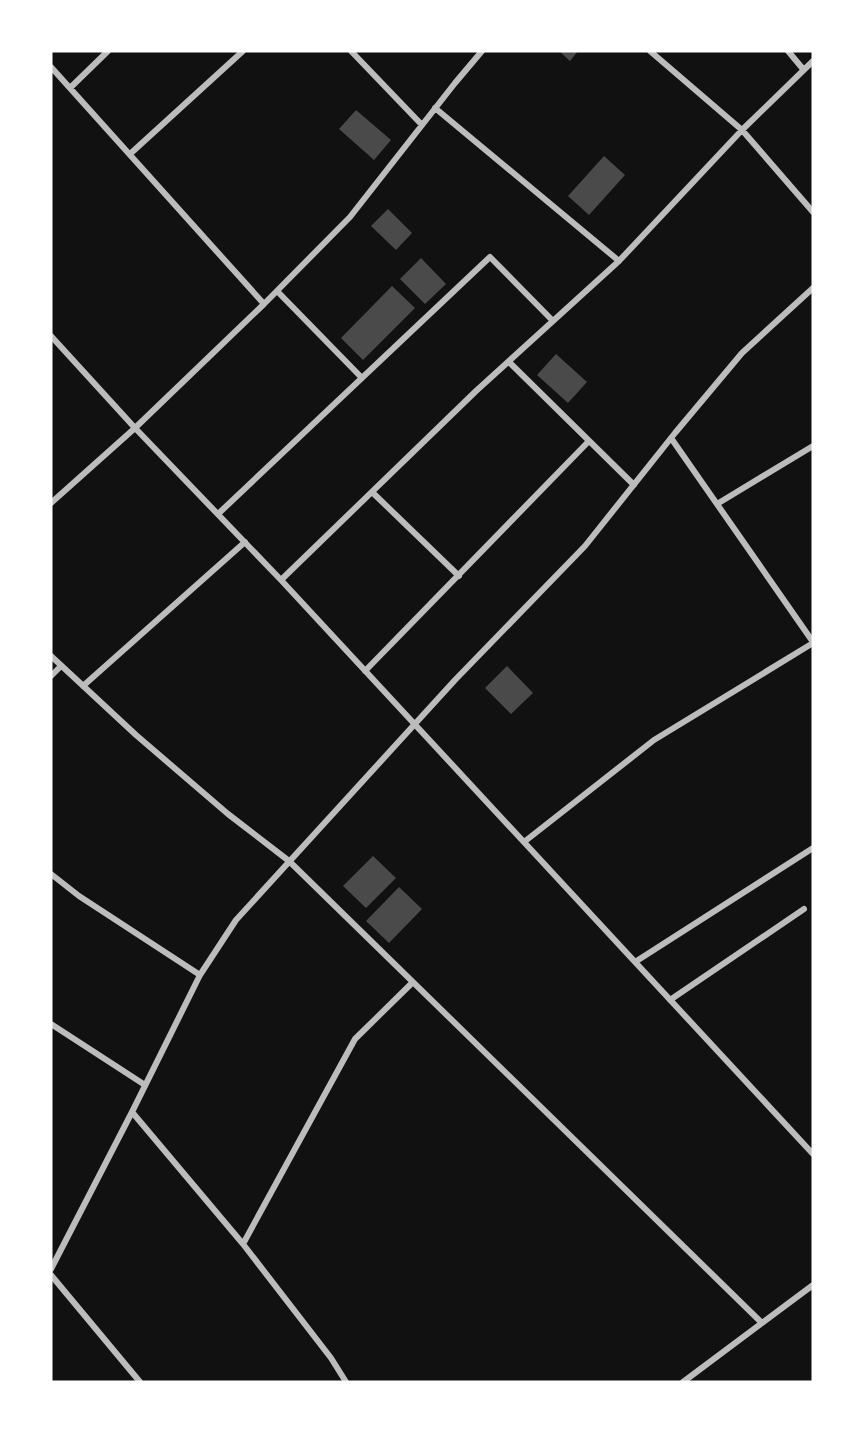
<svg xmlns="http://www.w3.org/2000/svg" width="864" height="1433" viewBox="0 0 864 1433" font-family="'Archivo Narrow',sans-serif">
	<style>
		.building { fill: #4a4a4a }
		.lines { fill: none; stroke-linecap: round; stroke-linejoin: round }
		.minor { stroke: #bcbcbc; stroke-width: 6 }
	</style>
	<rect width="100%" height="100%" fill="#111"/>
	<path class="building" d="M 559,51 L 578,51 L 570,61 Z
		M 356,110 L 391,140 L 374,160 L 339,129 Z
		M 604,156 L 625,175 L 589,215 L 568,196 Z
		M 388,209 L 412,233 L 396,250 L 371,226 Z
		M 421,258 L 446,284 L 425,304 L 400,279 Z
		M 392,286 L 415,308 L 363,360 L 341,338 Z
		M 556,354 L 587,382 L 568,403 L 537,375 Z
		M 507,666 L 533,693 L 511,714 L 485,688 Z
		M 373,856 L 396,878 L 366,908 L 343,886 Z
		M 399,887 L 422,909 L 389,943 L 366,921 Z"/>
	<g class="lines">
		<path class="minor" d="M 351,51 L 422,125
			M 650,51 L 742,130 L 813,212
			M 788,51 L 803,69
			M 51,67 L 264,304
			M 70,88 L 108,51
			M 435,108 L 619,261
			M 130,154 L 243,51
			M 277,291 L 362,378
			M 51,336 L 135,428 L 281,580 L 813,1154
			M 509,362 L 634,485
			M 671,438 L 813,642
			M 372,492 L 459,576
			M 51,503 L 135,428 L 264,304 L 350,217 L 455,83 L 482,51
			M 717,504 L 813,446
			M 218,514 L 490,257 L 553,321
			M 281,580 L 476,391 L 619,261 L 742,130 L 813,61
			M 51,656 L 136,735 L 228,814 L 289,861 L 762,1323
			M 365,671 L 589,441
			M 51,676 L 61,666
			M 83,686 L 245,542
			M 524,842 L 654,740 L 813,643
			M 51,874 L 79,896 L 200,975
			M 635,962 L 813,848
			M 670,1000 L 804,909
			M 51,1024 L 145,1085
			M 132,1112 L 243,1244 L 331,1358 L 346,1382
			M 243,1244 L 355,1039 L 413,982
			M 51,1269 L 132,1112 L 200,975 L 236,920 L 455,680 L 585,546 L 675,433 L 742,353 L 813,288
			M 51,1275 L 140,1382
			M 683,1382 L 813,1285"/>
	</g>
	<rect width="864" height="1433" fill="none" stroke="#ffffff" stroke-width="105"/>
</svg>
